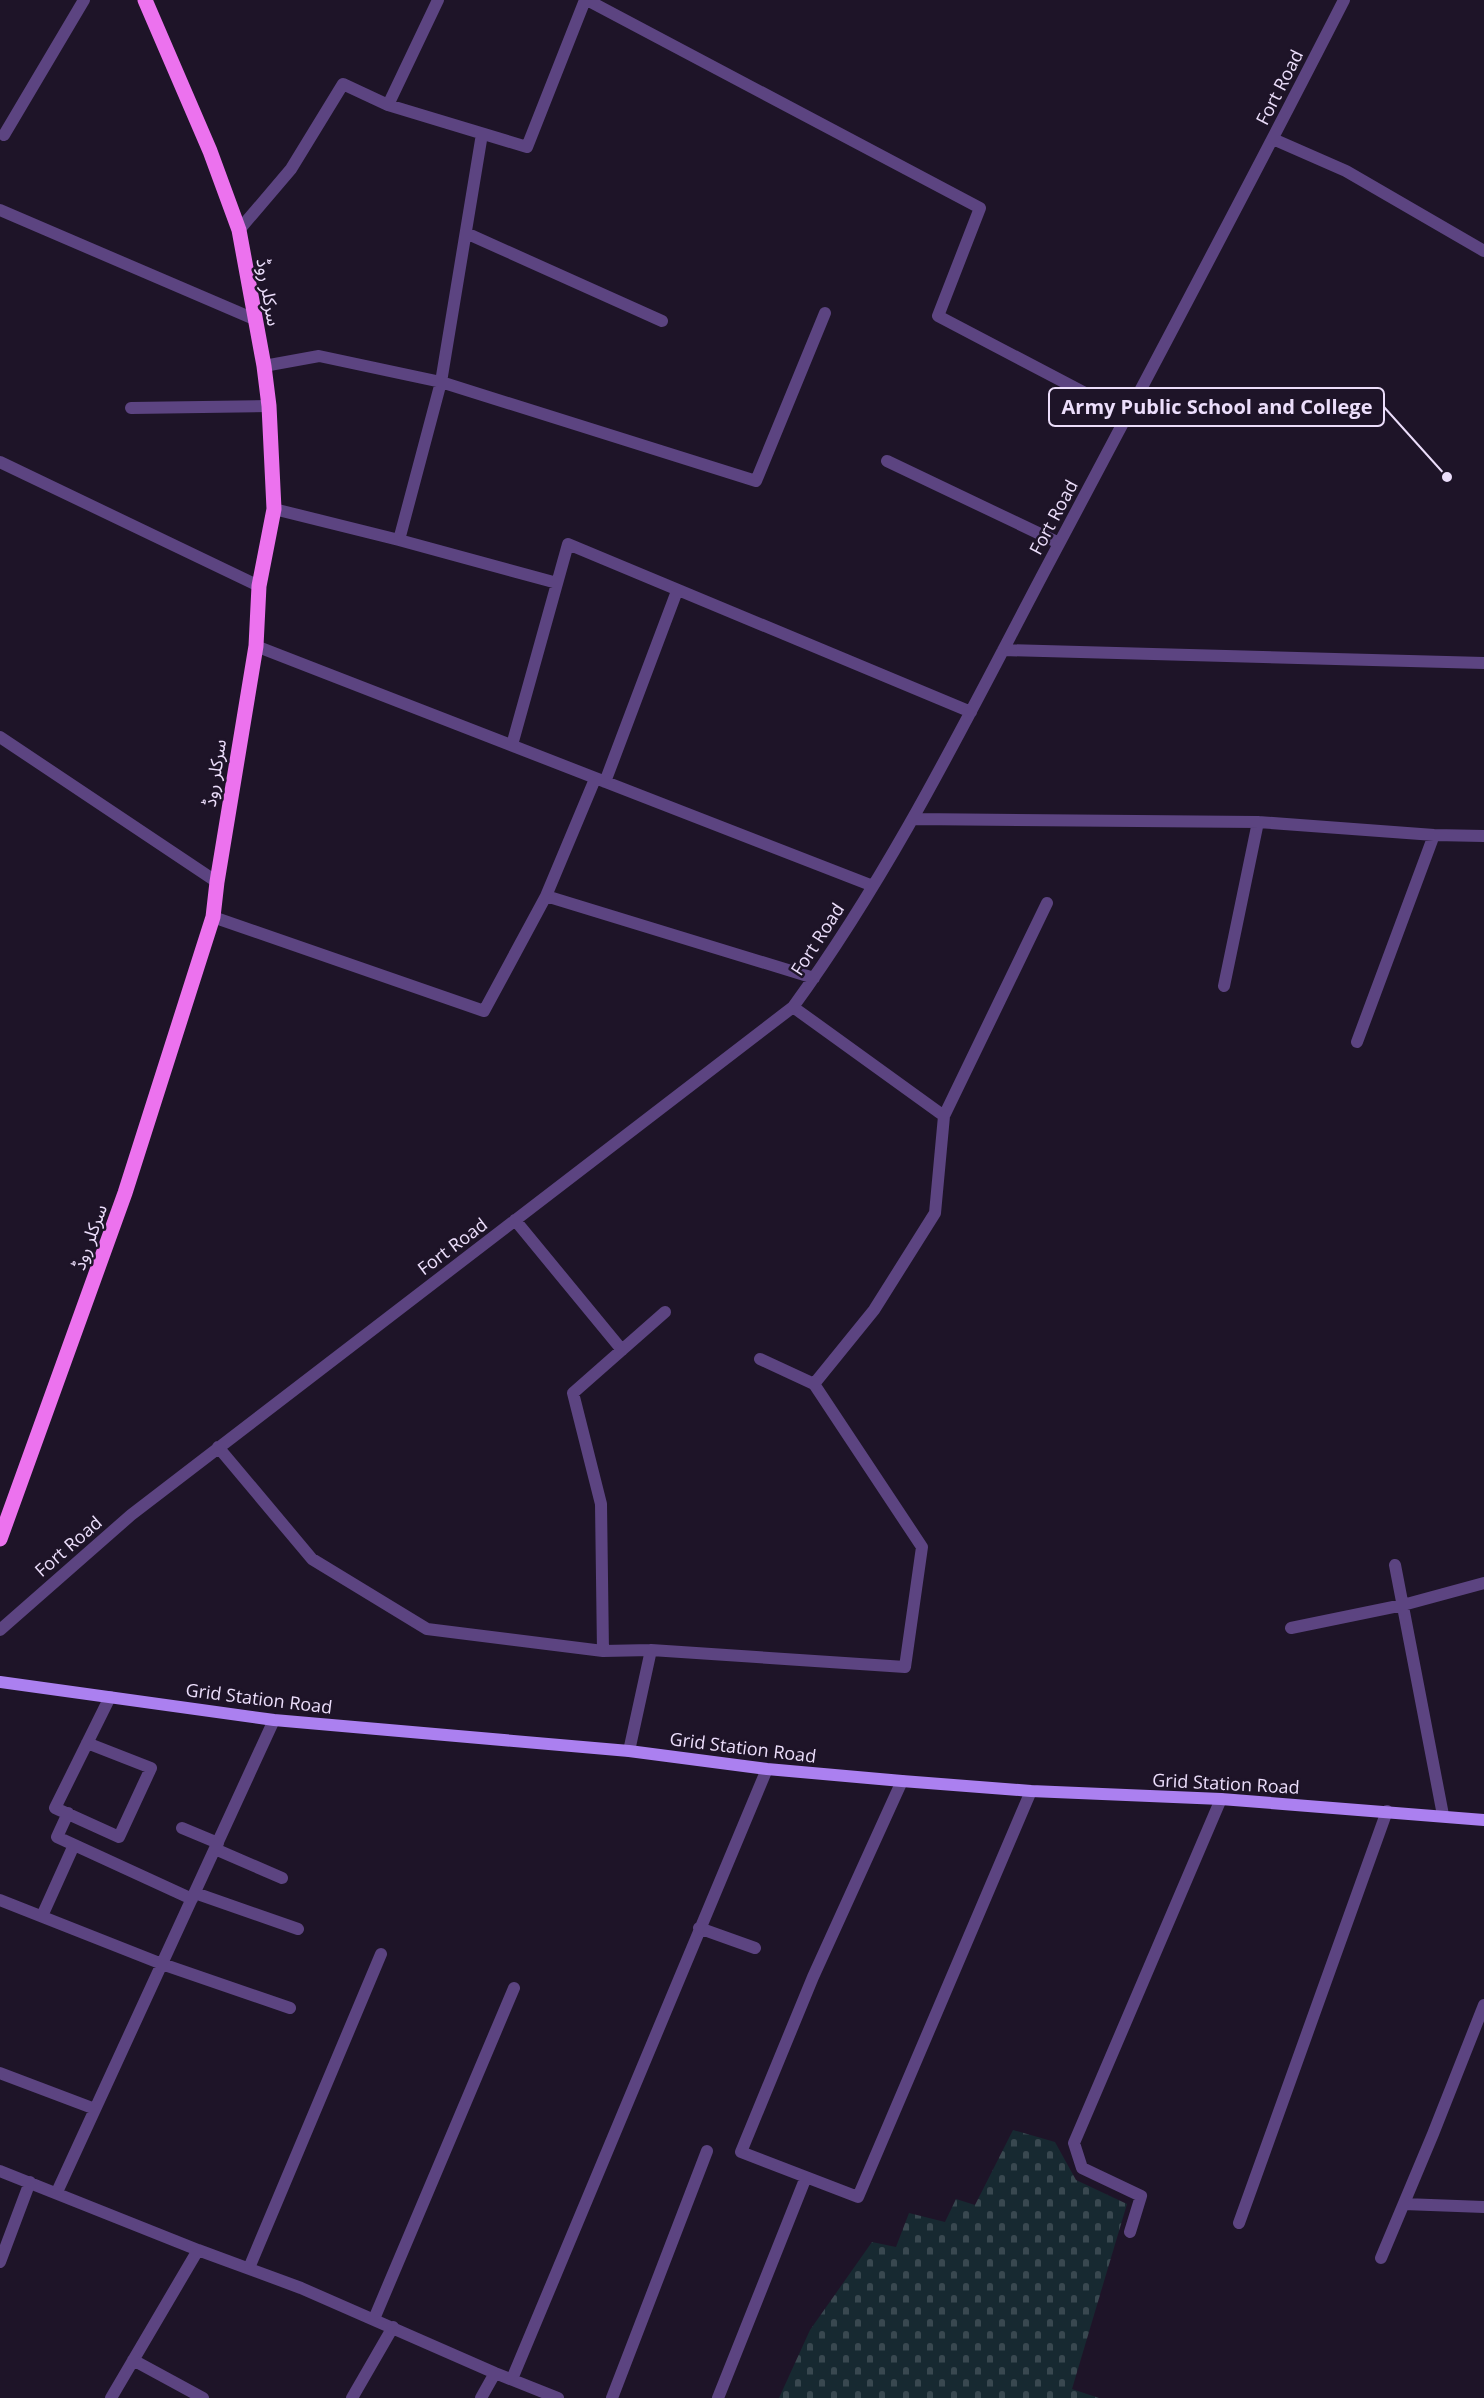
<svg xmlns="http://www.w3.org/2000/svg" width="1484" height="2398" viewBox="0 0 1484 2398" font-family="'Open Sans','Noto Sans Arabic',sans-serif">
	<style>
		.cemetery { fill: url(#cemetery-stones) }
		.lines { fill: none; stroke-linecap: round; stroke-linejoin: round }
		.street { stroke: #5c4481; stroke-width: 12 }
		.secondary { stroke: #ab80f0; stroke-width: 12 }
		.primary { stroke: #ec72ee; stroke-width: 15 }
		.labels { text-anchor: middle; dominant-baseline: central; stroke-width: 5; stroke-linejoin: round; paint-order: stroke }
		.street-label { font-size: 18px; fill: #ecdefb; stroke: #1e1428 }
		.leader { fill: none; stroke: #ecdefb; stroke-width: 2 }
		.callout-dot { fill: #ecdefb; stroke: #1e1428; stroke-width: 2 }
		.callout { fill: #1e1428; stroke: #ecdefb; stroke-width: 2 }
		.callout-label { font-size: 20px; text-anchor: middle; font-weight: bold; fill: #ecdefb }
	</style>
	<defs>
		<pattern id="cemetery-stones" width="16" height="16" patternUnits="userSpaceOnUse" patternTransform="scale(1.5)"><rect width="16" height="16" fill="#172931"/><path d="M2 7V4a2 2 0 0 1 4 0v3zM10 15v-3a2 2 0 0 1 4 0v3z" fill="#394850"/></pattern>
	</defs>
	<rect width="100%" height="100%" fill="#1e1428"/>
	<path class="cemetery" d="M 1013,2130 L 1055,2142 L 1076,2180 L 1127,2204 L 1072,2389 L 1099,2398 L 779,2398 L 810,2330 L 872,2242 L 896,2247 L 909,2213 L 945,2222 L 956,2199 L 975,2205 Z"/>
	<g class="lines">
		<path class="street" d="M 587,0 L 980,208 L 938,316 L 1127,415
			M 388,105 L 438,0
			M 4,135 L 84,0
			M 1273,139 L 1346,171 L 1484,251
			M 0,210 L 254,319
			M 239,230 L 291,169 L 343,84 L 388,105 L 527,147 L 585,0
			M 466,233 L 662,321
			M 264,366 L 319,356 L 441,382 L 756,481 L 825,313
			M 131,408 L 269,406
			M 887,461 L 1059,543
			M 0,462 L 259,586
			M 274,509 L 399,540 L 557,583
			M 399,540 L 441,382 L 482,134
			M 256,646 L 873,886
			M 1003,650 L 1484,663
			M 0,737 L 217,882
			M 512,745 L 568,544 L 971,712
			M 605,782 L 677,591
			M 913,819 L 1258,822 L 1434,835 L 1484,836
			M 546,896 L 814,978
			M 213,917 L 484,1011 L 546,896 L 595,779
			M 1224,986 L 1258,822
			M 793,1007 L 944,1116 L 935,1213 L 874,1310 L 814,1384
			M 1357,1042 L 1434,835
			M 944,1116 L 1047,903
			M 515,1220 L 622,1350
			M 218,1447 L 312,1559 L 427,1629 L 603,1651
			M 1395,1565 L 1443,1815
			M 1291,1628 L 1403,1605 L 1484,1583
			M 0,1630 L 131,1515 L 793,1007 C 892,871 966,720 1044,572 C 1145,382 1246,192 1344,0
			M 651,1650 L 603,1651 L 601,1504 L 573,1393 L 665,1312
			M 87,1743 L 151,1768 L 119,1837 L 55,1808 L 110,1697
			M 629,1751 L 651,1650 L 905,1667 L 922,1547 L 814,1384 L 760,1359
			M 902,1781 L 813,1977 L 741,2152 L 858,2197 L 1031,1791
			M 68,1813 L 57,1837 L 192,1899
			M 182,1828 L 218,1843
			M 215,1849 L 282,1878
			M 195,1893 L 298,1929
			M 0,1900 L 162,1964 L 290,2008
			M 42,1916 L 74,1845
			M 699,1928 L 755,1948
			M 0,2073 L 95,2109
			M 0,2171 L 198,2250 L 301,2288 L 495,2373 L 558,2398
			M 57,2192 L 274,1720
			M 1404,2204 L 1484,2207
			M 1239,2223 L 1387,1811
			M 1130,2232 L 1141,2196 L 1082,2168 L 1074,2143 L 1221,1799
			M 1381,2258 L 1433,2134 L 1484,2005
			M 0,2262 L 30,2182
			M 249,2268 L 381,1954
			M 374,2319 L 514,1988
			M 133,2360 L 203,2398
			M 512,2379 L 767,1769
			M 111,2398 L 198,2250
			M 352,2398 L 393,2327
			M 481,2398 L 495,2373
			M 612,2398 L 707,2151
			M 718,2398 L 806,2177"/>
		<path class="secondary" d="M 0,1682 L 274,1720 L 629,1751 L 767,1769 L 902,1781 L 1031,1791 L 1221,1799 L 1484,1820"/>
		<path class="primary" d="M 0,1539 L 125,1193 L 213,917 L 217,882 L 256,646 L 259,586 L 274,509 L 269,406 L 264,366 L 239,230 L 210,151 L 145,0"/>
	</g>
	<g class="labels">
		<g class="street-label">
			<text transform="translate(1279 87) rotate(-63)">Fort Road</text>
			<text transform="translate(269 292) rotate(80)">سرکلر روڈ</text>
			<text transform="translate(1053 517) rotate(-62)">Fort Road</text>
			<text transform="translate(214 773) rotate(-81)">سرکلر روڈ</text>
			<text transform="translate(817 939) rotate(-57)">Fort Road</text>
			<text transform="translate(89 1237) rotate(-70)">سرکلر روڈ</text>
			<text transform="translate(452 1246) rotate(-37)">Fort Road</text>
			<text transform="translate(68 1546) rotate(-41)">Fort Road</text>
			<text transform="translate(259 1698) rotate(7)">Grid Station Road</text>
			<text transform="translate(743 1747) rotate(7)">Grid Station Road</text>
			<text transform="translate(1226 1783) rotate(3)">Grid Station Road</text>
		</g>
	</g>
	<path class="leader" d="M1447 477L1384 407"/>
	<circle class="callout-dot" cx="1447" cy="477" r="6"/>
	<rect class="callout" x="1049" y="388" width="335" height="38" rx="6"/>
	<g class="callout-label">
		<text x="1217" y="414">Army Public School and College</text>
	</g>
</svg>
